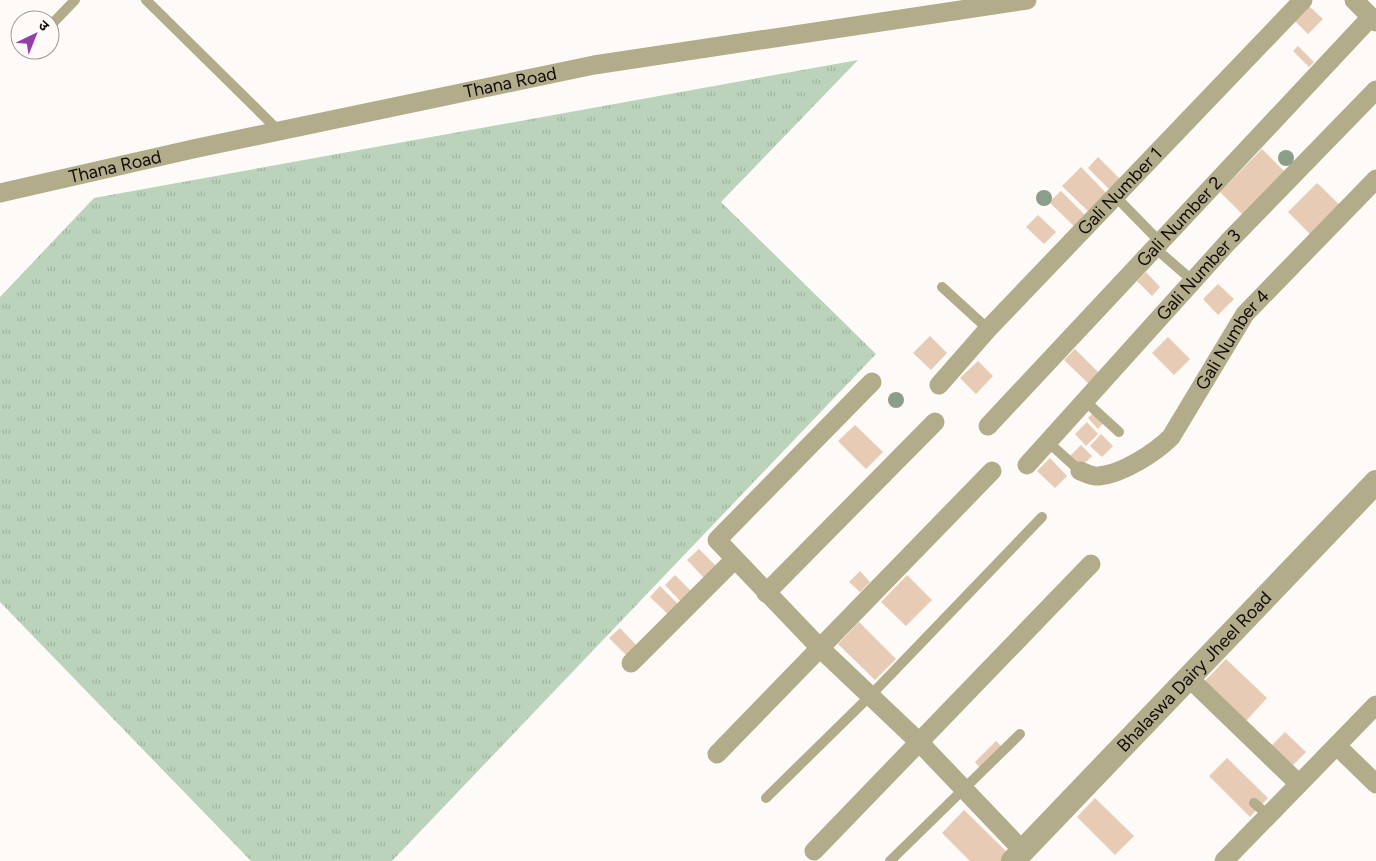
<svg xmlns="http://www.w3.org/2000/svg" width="1376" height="861" viewBox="0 0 1376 861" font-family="Figtree,'Noto Sans Devanagari',sans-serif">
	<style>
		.grass { fill: url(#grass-tufts) }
		.building { fill: #e7cbb5 }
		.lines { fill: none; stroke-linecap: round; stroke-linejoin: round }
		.service { stroke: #b2ac8b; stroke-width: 10 }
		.minor { stroke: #b2ac8b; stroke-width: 19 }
		.tertiary { stroke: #b2ac8b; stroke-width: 24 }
		.tree { fill: #8a9e89 }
		.labels { text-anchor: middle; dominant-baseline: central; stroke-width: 4.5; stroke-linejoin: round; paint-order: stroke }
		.street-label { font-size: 18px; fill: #100b07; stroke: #fefaf8 }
	</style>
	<defs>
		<pattern id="grass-tufts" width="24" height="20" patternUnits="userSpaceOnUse" patternTransform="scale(1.25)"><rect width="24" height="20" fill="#bbd3bb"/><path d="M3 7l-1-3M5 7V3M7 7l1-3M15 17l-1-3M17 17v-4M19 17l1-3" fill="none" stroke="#a0b49f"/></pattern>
	</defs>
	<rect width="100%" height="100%" fill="#fefaf8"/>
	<path class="grass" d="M 858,60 L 721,202 L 876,354 L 392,861 L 251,861 L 0,602 L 0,297 L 94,198 Z"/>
	<path class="building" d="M 1308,5 L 1323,19 L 1308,34 L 1294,20 Z
		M 1298,46 L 1314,62 L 1309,67 L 1293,51 Z
		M 1262,149 L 1288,175 L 1246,218 L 1220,192 Z
		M 1098,157 L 1121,180 L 1111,191 L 1088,168 Z
		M 1081,167 L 1109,196 L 1091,214 L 1062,186 Z
		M 1317,183 L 1345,210 L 1315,239 L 1288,212 Z
		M 1061,191 L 1090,220 L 1079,231 L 1049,202 Z
		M 1038,215 L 1056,232 L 1044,244 L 1026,227 Z
		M 1146,272 L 1160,287 L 1152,296 L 1137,281 Z
		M 1218,284 L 1234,299 L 1218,315 L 1203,299 Z
		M 930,336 L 947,353 L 931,370 L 913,353 Z
		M 1168,337 L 1190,359 L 1174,375 L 1152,353 Z
		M 1075,349 L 1103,377 L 1093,388 L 1064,360 Z
		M 978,361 L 993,376 L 976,394 L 960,378 Z
		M 1094,412 L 1104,422 L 1098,429 L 1088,418 Z
		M 1087,422 L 1098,434 L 1086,446 L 1075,434 Z
		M 855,425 L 883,452 L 866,469 L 838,441 Z
		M 1101,434 L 1113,446 L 1102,457 L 1090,446 Z
		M 1081,445 L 1092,456 L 1076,472 L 1065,461 Z
		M 1050,458 L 1067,476 L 1055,488 L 1037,471 Z
		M 699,549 L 717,567 L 705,579 L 687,560 Z
		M 860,571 L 870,582 L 860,592 L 849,582 Z
		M 675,575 L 693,593 L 683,604 L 665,585 Z
		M 907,575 L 932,600 L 906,626 L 881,602 Z
		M 660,586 L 679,605 L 669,615 L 650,597 Z
		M 859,622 L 896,659 L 875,680 L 838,644 Z
		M 620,628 L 639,648 L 629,658 L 609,638 Z
		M 1226,659 L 1267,698 L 1246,721 L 1204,682 Z
		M 1285,732 L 1306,752 L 1292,766 L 1272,745 Z
		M 996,741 L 1003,748 L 982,770 L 975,762 Z
		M 1227,758 L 1268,798 L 1250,817 L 1209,776 Z
		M 1095,798 L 1134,836 L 1115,855 L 1077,817 Z
		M 964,810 L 1009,854 L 1002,861 L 970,861 L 942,833 Z"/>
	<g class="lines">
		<path class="service" d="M 146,0 L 279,131
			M 50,26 L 75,0
			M 1115,196 L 1160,242
			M 1155,248 L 1193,281
			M 942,287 L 988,329
			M 1085,401 L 1119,432
			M 1048,442 L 1080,471
			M 766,798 L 870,696 L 1042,517
			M 1254,803 L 1268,815
			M 890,861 L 1020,734"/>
		<g class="minor">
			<path d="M 1354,0 L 1376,22"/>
			<path id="s1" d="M 0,193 L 193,149 L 594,65 L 1027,0"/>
			<path d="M 872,382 L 717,540 L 821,649 L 920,743 L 1023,851"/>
			<path id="s2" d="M 939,385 L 988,329 L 1303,0"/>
			<path id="s3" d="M 988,426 L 1371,17"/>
			<path id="s4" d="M 1027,465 L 1228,242 L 1376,90"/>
			<path id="s5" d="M 1080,471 C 1086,473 1093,477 1099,476 C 1122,474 1155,453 1171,437 L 1245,314 L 1376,179"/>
			<path d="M 766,593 L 935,422"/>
			<path d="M 631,663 L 734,560"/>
			<path d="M 1188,677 L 1299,784"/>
			<path d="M 1337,746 L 1376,784"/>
			<path d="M 717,754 L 992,471"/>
			<path d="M 814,851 L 1091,564"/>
			<path d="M 1224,861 L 1376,705"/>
		</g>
		<path class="tertiary" id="s6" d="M 1013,861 L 1376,482"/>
	</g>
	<g class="tree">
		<circle cx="1286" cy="158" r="8"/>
		<circle cx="1044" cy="198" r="8"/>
		<circle cx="896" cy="400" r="8"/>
	</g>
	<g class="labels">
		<g class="street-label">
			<text stroke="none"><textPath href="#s1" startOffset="522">Thana Road</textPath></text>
			<text stroke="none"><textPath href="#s1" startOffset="118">Thana Road</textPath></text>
			<text stroke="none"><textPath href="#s2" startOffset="265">Gali Number 1</textPath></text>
			<text stroke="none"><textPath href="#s3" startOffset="280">Gali Number 2</textPath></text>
			<text stroke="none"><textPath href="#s4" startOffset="256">Gali Number 3</textPath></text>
			<text stroke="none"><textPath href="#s5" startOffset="218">Gali Number 4</textPath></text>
			<text stroke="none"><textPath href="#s6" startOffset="262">Bhalaswa Dairy Jheel Road</textPath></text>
		</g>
	</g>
	<g transform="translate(35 35) rotate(43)"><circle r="24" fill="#fefaf8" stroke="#9f9a98"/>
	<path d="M0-4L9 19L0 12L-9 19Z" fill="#953eab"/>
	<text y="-8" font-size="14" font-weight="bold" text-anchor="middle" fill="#100b07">उ</text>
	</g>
</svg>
